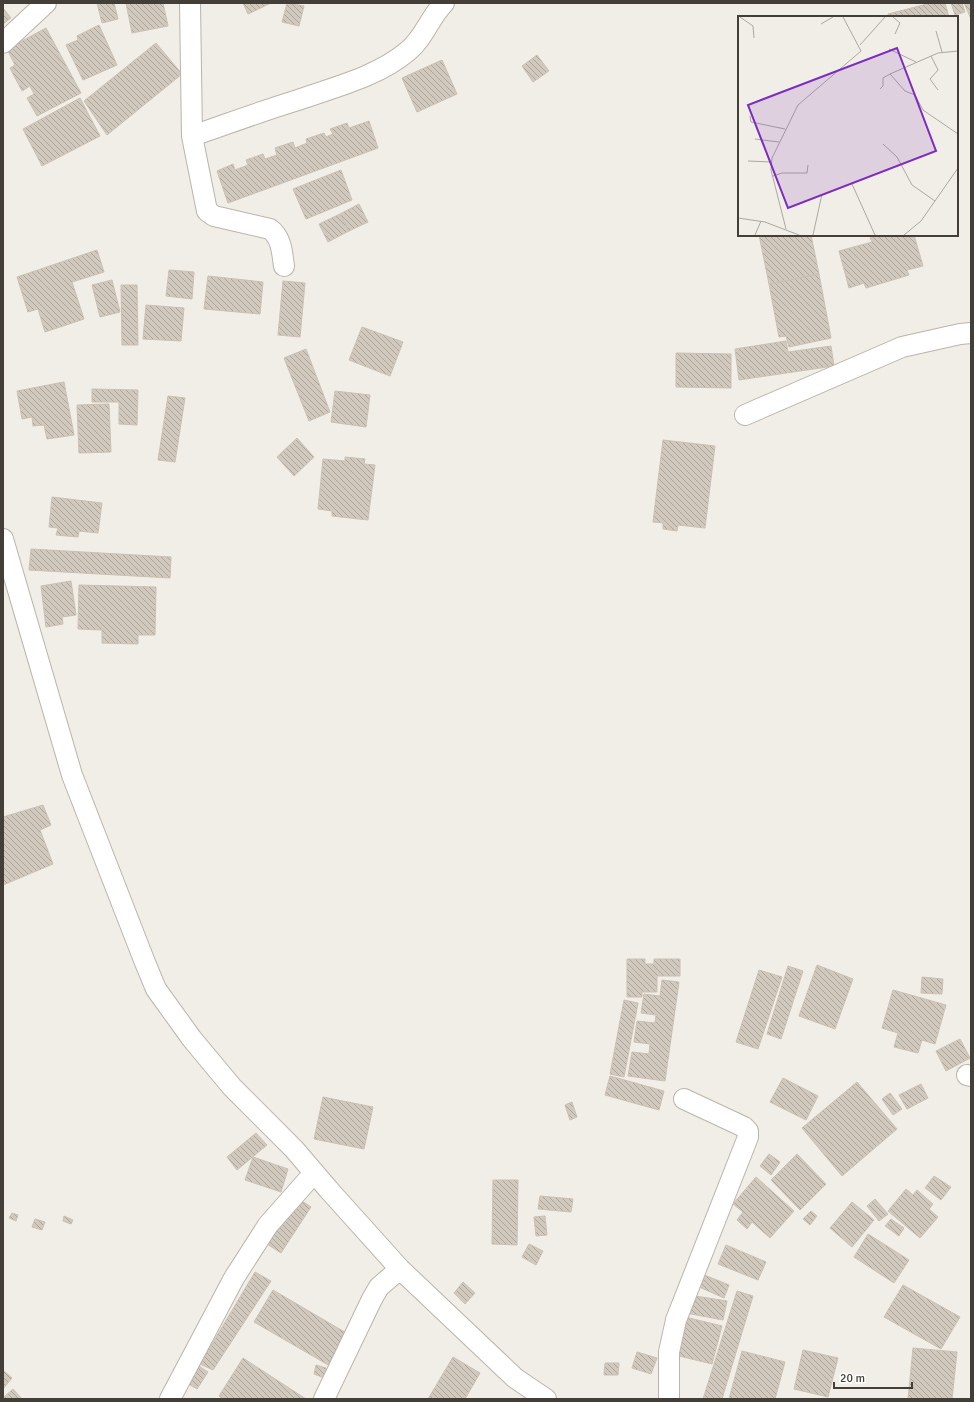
<svg xmlns="http://www.w3.org/2000/svg" width="974" height="1402" viewBox="0 0 974 1402" font-family="Signika,sans-serif">
	<style>
		.building { fill: url(#building-back-hatch); stroke: #cbc0b2 }
		.lines { fill: none; stroke-linecap: round; stroke-linejoin: round }
		.minor-casing { stroke: #bbb4aa; stroke-width: 22 }
		.minor { stroke: #fff; stroke-width: 20 }
		.inset-road { fill: none; stroke: #aba7a1; stroke-width: 1 }
		.view { fill: #7b2cbf; fill-opacity: 0.15; stroke: #7b2cbf; stroke-width: 2 }
		.inset-edge { fill: none; stroke: #433e37; stroke-width: 2 }
	</style>
	<defs>
		<pattern id="building-back-hatch" width="6" height="6" patternUnits="userSpaceOnUse"><rect width="6" height="6" fill="#d1c9be"/><path d="M-1 5l2 2M0 0l6 6M5-1l2 2" fill="none" stroke="#aba59b"/></pattern>
	</defs>
	<rect width="100%" height="100%" fill="#f1ede7"/>
	<path class="building" d="M 97,3 L 114,3 L 118,19 L 102,23 Z
		M 126,3 L 163,3 L 168,26 L 132,33 Z
		M 243,3 L 271,3 L 248,14 Z
		M 287,3 L 304,6 L 299,26 L 282,22 Z
		M 931,3 L 945,3 L 949,17 L 888,17 L 888,14 Z
		M 951,3 L 962,3 L 965,12 L 955,15 Z
		M 964,3 L 971,3 L 971,19 Z
		M 3,8 L 11,18 L 3,24 Z
		M 99,25 L 117,65 L 83,80 L 66,45 L 78,40 L 77,36 Z
		M 46,28 L 81,93 L 37,116 L 27,98 L 34,94 L 30,86 L 22,91 L 10,68 L 15,65 L 7,49 Z
		M 156,43 L 182,74 L 107,135 L 84,101 Z
		M 537,55 L 549,71 L 533,82 L 522,66 Z
		M 442,60 L 457,94 L 417,112 L 402,78 Z
		M 80,98 L 100,136 L 42,166 L 23,129 Z
		M 369,121 L 378,148 L 228,203 L 217,171 L 233,164 L 235,170 L 248,165 L 246,160 L 263,154 L 265,159 L 277,155 L 275,148 L 293,142 L 295,148 L 307,143 L 306,139 L 324,133 L 326,137 L 333,134 L 330,129 L 347,123 L 349,128 Z
		M 341,170 L 352,200 L 306,219 L 293,189 Z
		M 359,204 L 368,222 L 349,231 L 340,214 Z
		M 340,214 L 349,231 L 328,242 L 319,224 Z
		M 759,235 L 811,235 L 819,274 L 769,284 Z
		M 879,235 L 914,235 L 923,266 L 907,270 L 909,275 L 866,288 L 864,283 L 849,288 L 839,251 L 872,242 L 870,238 Z
		M 97,250 L 104,272 L 72,282 L 84,319 L 45,332 L 38,309 L 28,312 L 17,277 Z
		M 169,270 L 194,272 L 192,299 L 166,296 Z
		M 819,274 L 831,338 L 789,347 L 786,336 L 779,337 L 769,284 Z
		M 208,276 L 263,282 L 260,314 L 204,309 Z
		M 112,280 L 120,312 L 100,317 L 92,285 Z
		M 283,281 L 305,283 L 300,337 L 278,335 Z
		M 121,285 L 137,285 L 138,345 L 122,345 Z
		M 146,305 L 184,308 L 181,341 L 143,339 Z
		M 362,327 L 403,342 L 390,376 L 349,360 Z
		M 786,341 L 788,352 L 831,346 L 834,366 L 739,380 L 735,349 Z
		M 306,349 L 330,412 L 309,421 L 284,358 Z
		M 676,353 L 731,354 L 731,388 L 676,387 Z
		M 64,382 L 74,435 L 47,439 L 44,425 L 33,426 L 32,417 L 22,419 L 17,391 Z
		M 92,389 L 138,390 L 137,425 L 119,424 L 119,402 L 92,402 Z
		M 335,391 L 370,395 L 366,427 L 331,422 Z
		M 168,396 L 185,398 L 175,462 L 158,460 Z
		M 109,404 L 111,452 L 79,453 L 77,405 Z
		M 297,438 L 314,457 L 294,476 L 277,457 Z
		M 663,440 L 715,446 L 705,528 L 678,525 L 677,531 L 663,529 L 663,523 L 653,522 Z
		M 345,457 L 365,459 L 364,464 L 375,465 L 368,520 L 332,516 L 332,511 L 318,509 L 323,459 L 345,461 Z
		M 52,497 L 102,503 L 98,533 L 79,531 L 78,537 L 56,535 L 58,528 L 49,527 Z
		M 31,549 L 171,557 L 170,578 L 29,570 Z
		M 71,581 L 76,615 L 62,617 L 63,624 L 46,627 L 41,586 Z
		M 79,585 L 156,587 L 155,635 L 138,635 L 138,644 L 102,643 L 102,630 L 78,629 Z
		M 43,805 L 51,825 L 40,830 L 53,864 L 3,885 L 3,817 Z
		M 627,959 L 645,959 L 645,964 L 654,964 L 654,959 L 680,959 L 680,976 L 657,976 L 657,992 L 642,992 L 642,997 L 627,997 Z
		M 817,965 L 853,979 L 835,1029 L 799,1016 Z
		M 788,966 L 803,971 L 781,1039 L 767,1034 Z
		M 759,970 L 782,977 L 758,1049 L 736,1042 Z
		M 922,977 L 943,979 L 942,994 L 921,993 Z
		M 662,980 L 679,982 L 665,1081 L 628,1076 L 632,1052 L 649,1054 L 650,1044 L 634,1042 L 637,1021 L 655,1023 L 656,1015 L 641,1013 L 644,994 L 660,996 Z
		M 893,990 L 946,1005 L 935,1044 L 922,1040 L 918,1053 L 894,1047 L 898,1033 L 882,1028 Z
		M 624,1000 L 638,1003 L 624,1077 L 610,1074 Z
		M 960,1039 L 970,1058 L 946,1071 L 936,1051 Z
		M 610,1076 L 664,1091 L 659,1110 L 605,1095 Z
		M 783,1078 L 818,1096 L 806,1120 L 770,1102 Z
		M 857,1082 L 897,1129 L 842,1176 L 802,1128 Z
		M 921,1084 L 928,1098 L 907,1109 L 899,1095 Z
		M 890,1093 L 902,1109 L 893,1115 L 882,1099 Z
		M 323,1097 L 373,1107 L 364,1149 L 314,1139 Z
		M 572,1102 L 577,1117 L 570,1120 L 565,1105 Z
		M 256,1133 L 267,1145 L 237,1170 L 227,1157 Z
		M 769,1154 L 780,1162 L 771,1175 L 760,1166 Z
		M 797,1154 L 826,1184 L 800,1210 L 771,1180 Z
		M 253,1157 L 288,1169 L 281,1192 L 245,1180 Z
		M 934,1176 L 951,1187 L 941,1200 L 925,1188 Z
		M 756,1177 L 794,1211 L 770,1238 L 752,1222 L 747,1229 L 737,1220 L 743,1212 L 733,1204 Z
		M 493,1180 L 518,1180 L 517,1245 L 492,1244 Z
		M 906,1189 L 913,1195 L 917,1190 L 933,1204 L 929,1209 L 938,1217 L 920,1238 L 888,1211 Z
		M 540,1196 L 573,1199 L 571,1212 L 538,1209 Z
		M 296,1197 L 311,1207 L 281,1253 L 267,1244 Z
		M 875,1199 L 888,1214 L 879,1221 L 867,1206 Z
		M 852,1202 L 874,1220 L 852,1247 L 830,1228 Z
		M 811,1211 L 817,1216 L 810,1225 L 803,1219 Z
		M 12,1213 L 18,1215 L 16,1221 L 9,1218 Z
		M 64,1216 L 73,1220 L 71,1224 L 63,1221 Z
		M 545,1216 L 547,1235 L 536,1236 L 534,1217 Z
		M 35,1219 L 45,1222 L 42,1230 L 32,1227 Z
		M 891,1219 L 904,1228 L 899,1236 L 885,1226 Z
		M 868,1234 L 909,1260 L 894,1283 L 854,1257 Z
		M 529,1244 L 543,1251 L 536,1265 L 522,1257 Z
		M 726,1245 L 766,1262 L 758,1280 L 718,1264 Z
		M 255,1272 L 271,1281 L 213,1370 L 200,1364 Z
		M 702,1274 L 729,1285 L 724,1298 L 697,1286 Z
		M 463,1282 L 475,1293 L 465,1304 L 454,1293 Z
		M 903,1285 L 960,1317 L 941,1349 L 884,1317 Z
		M 273,1290 L 348,1334 L 330,1366 L 254,1322 Z
		M 737,1291 L 753,1296 L 722,1399 L 703,1399 Z
		M 689,1295 L 727,1301 L 723,1320 L 686,1313 Z
		M 685,1317 L 722,1326 L 712,1364 L 675,1355 Z
		M 913,1348 L 957,1352 L 952,1399 L 908,1399 Z
		M 803,1350 L 838,1358 L 828,1397 L 794,1389 Z
		M 742,1351 L 785,1362 L 775,1399 L 729,1399 Z
		M 637,1352 L 657,1358 L 651,1374 L 632,1368 Z
		M 453,1357 L 480,1373 L 465,1399 L 428,1399 Z
		M 243,1358 L 306,1399 L 223,1399 L 219,1396 Z
		M 605,1363 L 619,1363 L 618,1375 L 604,1375 Z
		M 316,1365 L 326,1368 L 324,1378 L 314,1374 Z
		M 199,1366 L 208,1372 L 197,1389 L 187,1383 Z
		M 3,1370 L 12,1378 L 3,1389 Z
		M 13,1389 L 22,1399 L 3,1399 L 3,1398 Z"/>
	<g class="lines">
		<g class="minor-casing">
			<path id="minor" d="M 190,3 L 192,136 L 207,211 L 214,216 L 270,229 C 282,238 282,253 284,266
				M 3,43 L 46,3
				M 192,136 C 227,124 262,111 298,100 C 335,87 377,77 408,51 C 424,38 430,17 444,3
				M 745,415 L 902,347 L 960,334 L 971,333
				M 3,539 L 72,775 L 144,960 L 156,989 L 192,1039 L 232,1087 L 294,1149 L 329,1190 L 400,1269 L 515,1378 L 546,1399
				M 967,1075 L 971,1076
				M 170,1399 L 234,1278 L 268,1225 L 314,1173
				M 324,1399 L 372,1299 L 379,1287 L 400,1269
				M 669,1399 L 669,1352 L 676,1320 L 748,1137 L 748,1131 L 744,1127 L 684,1099"/>
		</g>
		<use href="#minor" class="minor"/>
	</g>
	<g transform="translate(738 16)">
		<rect width="220" height="220" fill="#f1ede7"/>
		<path class="inset-road" d="M 2,1 L 15,10 L 16,22M 155,1 L 162,7 L 157,18M 83,8 L 95,1M 198,15 L 204,36M 122,29 L 147,1M 151,33 L 178,46M 193,40 L 200,54 L 192,63 L 200,74M 152,58 L 167,75 L 177,79 L 185,94 L 220,118M 142,73 L 145,70 L 145,62 L 152,58 L 200,37 L 220,35M 12,100 L 13,106 L 47,113M 17,123 L 41,126M 145,128 L 159,141 L 174,169 L 197,185M 10,145 L 33,146M 35,160 L 44,157 L 69,157 L 70,149M 114,168 L 137,219M 0,202 L 27,206 L 61,219M 48,213 L 33,154 L 34,142 L 60,89 L 123,35 L 105,1M 17,219 L 23,205M 75,219 L 84,178M 166,219 L 183,205 L 220,152"/>
		<path class="view" d="M 159,32 L 198,135 L 50,192 L 10,89 Z"/>
		<rect width="220" height="220" class="inset-edge"/>
	</g>
	<rect width="974" height="1402" fill="none" stroke="#433e37" stroke-width="8"/>
	<path d="M834 1382v6h78v-6" fill="none" stroke="#433e37" stroke-width="2"/>
	<text x="840" y="1382" font-size="12" fill="#433e37" stroke="#ffffff" stroke-width="3" paint-order="stroke">20 m</text>
</svg>
